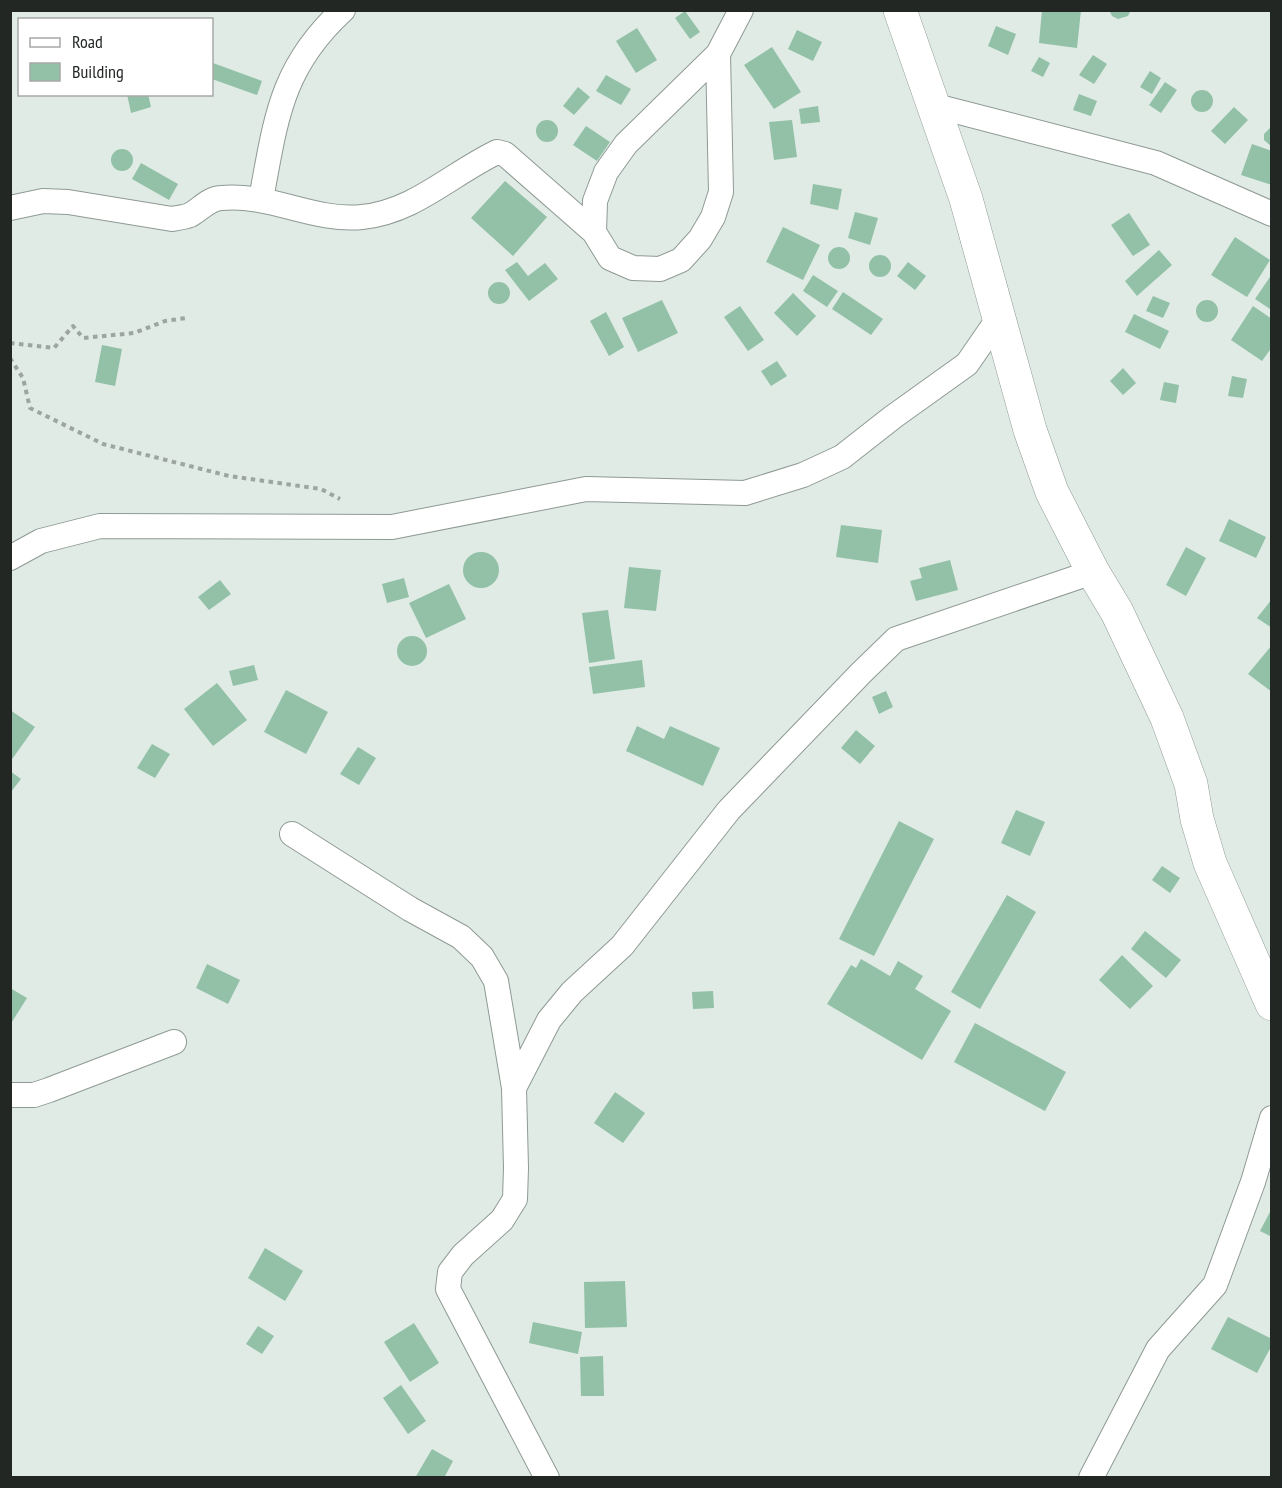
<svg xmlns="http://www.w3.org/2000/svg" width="1282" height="1488" viewBox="0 0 1282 1488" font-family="'PT Sans Narrow',sans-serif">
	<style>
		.building { fill: #92c1a7 }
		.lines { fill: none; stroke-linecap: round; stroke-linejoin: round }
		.street-casing { stroke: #8f9a94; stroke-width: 26 }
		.secondary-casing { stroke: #8f9a94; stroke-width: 34 }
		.path { stroke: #9ca5a0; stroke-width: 4; stroke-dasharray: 4.5 4.5; stroke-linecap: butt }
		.street { stroke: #fff; stroke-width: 24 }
		.secondary { stroke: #fff; stroke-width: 33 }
	</style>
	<rect width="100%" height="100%" fill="#dfebe4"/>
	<path class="building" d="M 1042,10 L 1081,10 L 1077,48 L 1039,43 Z
		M 1109,10 L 1131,10 L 1128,16 L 1118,19 L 1112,16 Z
		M 685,11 L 700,32 L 690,39 L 675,18 Z
		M 996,26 L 1016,34 L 1008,55 L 988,46 Z
		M 637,28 L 657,60 L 636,73 L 616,41 Z
		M 797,30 L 822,42 L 813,61 L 788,49 Z
		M 772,47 L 801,92 L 774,109 L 744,65 Z
		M 1093,55 L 1107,64 L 1094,84 L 1079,75 Z
		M 1039,57 L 1050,63 L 1043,77 L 1031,71 Z
		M 213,63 L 262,81 L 257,95 L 212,79 Z
		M 1150,71 L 1161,78 L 1152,94 L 1140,87 Z
		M 606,75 L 631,89 L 621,105 L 596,91 Z
		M 1165,82 L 1177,90 L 1161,113 L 1149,105 Z
		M 578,87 L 590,97 L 574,115 L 563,106 Z
		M1191 101a11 11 0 1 1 22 0a11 11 0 1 1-22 0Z
		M 127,94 L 148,94 L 151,107 L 131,113 Z
		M 1079,94 L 1097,101 L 1091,116 L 1073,110 Z
		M 818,106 L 820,122 L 801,124 L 799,109 Z
		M 1234,107 L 1248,120 L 1225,144 L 1211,131 Z
		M 792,120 L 797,157 L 774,160 L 769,122 Z
		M536 131a11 11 0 1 1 22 0a11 11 0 1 1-22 0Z
		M 586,126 L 610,142 L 597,161 L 573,145 Z
		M 1272,126 L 1272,147 L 1264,140 L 1264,134 Z
		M 1252,144 L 1272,151 L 1272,185 L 1241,175 Z
		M111 160a11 11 0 1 1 22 0a11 11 0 1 1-22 0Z
		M 141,163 L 178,184 L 169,200 L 132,179 Z
		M 505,181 L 547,217 L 513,256 L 471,218 Z
		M 813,184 L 842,189 L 838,210 L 810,204 Z
		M 855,212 L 878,218 L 870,245 L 848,238 Z
		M 1129,213 L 1150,245 L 1133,256 L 1111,225 Z
		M 783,227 L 820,245 L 803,280 L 766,262 Z
		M 1235,237 L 1270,260 L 1247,297 L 1211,275 Z
		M828 258a11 11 0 1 1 22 0a11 11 0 1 1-22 0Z
		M 1159,250 L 1172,265 L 1137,296 L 1125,281 Z
		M869 266a11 11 0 1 1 22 0a11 11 0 1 1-22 0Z
		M 517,262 L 528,276 L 545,263 L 558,279 L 529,301 L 505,270 Z
		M 908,262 L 926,276 L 915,290 L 897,276 Z
		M 1272,274 L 1272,307 L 1270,309 L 1255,299 Z
		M 813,275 L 838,291 L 827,307 L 803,291 Z
		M488 293a11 11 0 1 1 22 0a11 11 0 1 1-22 0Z
		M 843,292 L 883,319 L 871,335 L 832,309 Z
		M 793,293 L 816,316 L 797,336 L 774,313 Z
		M 1153,296 L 1170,303 L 1163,318 L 1146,311 Z
		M 662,300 L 678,333 L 638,352 L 622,318 Z
		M1196 311a11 11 0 1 1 22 0a11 11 0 1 1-22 0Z
		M 740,306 L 764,340 L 748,351 L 724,317 Z
		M 1253,306 L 1272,319 L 1272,347 L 1262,361 L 1231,340 Z
		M 606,312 L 624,347 L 609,356 L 590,321 Z
		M 1134,314 L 1169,331 L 1160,349 L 1125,332 Z
		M 102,345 L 122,349 L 115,386 L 95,382 Z
		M 777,361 L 787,376 L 771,386 L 761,371 Z
		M 1123,368 L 1136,383 L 1123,395 L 1110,381 Z
		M 1232,376 L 1247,379 L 1243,398 L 1228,396 Z
		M 1164,382 L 1179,385 L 1176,403 L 1160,400 Z
		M 1229,519 L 1266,537 L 1256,558 L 1219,541 Z
		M 841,525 L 882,530 L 878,563 L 836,557 Z
		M 1186,547 L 1206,558 L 1186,596 L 1166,585 Z
		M463 570a18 18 0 1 1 36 0a18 18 0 1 1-36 0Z
		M 950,560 L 958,590 L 916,601 L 910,581 L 922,578 L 919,568 Z
		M 629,567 L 661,570 L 656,611 L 624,608 Z
		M 404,578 L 409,597 L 387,603 L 382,584 Z
		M 220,580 L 231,594 L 209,610 L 198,597 Z
		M 449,584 L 466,619 L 426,638 L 409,603 Z
		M 1272,599 L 1272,628 L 1257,618 Z
		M 608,610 L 615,659 L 589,663 L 582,613 Z
		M397 651a15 15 0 1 1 30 0a15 15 0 1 1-30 0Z
		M 1272,645 L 1272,692 L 1248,674 Z
		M 642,660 L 645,687 L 593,694 L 589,667 Z
		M 254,665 L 258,680 L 233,686 L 229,671 Z
		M 217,683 L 247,720 L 213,746 L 184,709 Z
		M 286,690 L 328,712 L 306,754 L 264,732 Z
		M 886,691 L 893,707 L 879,714 L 872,697 Z
		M 10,710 L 35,727 L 10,762 Z
		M 637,726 L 664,739 L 670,726 L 720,748 L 703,786 L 626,751 Z
		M 856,730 L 875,746 L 860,764 L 841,748 Z
		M 152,744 L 170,754 L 155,778 L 137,768 Z
		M 358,747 L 376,758 L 359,785 L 340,774 Z
		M 10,771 L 21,779 L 10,793 Z
		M 1016,810 L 1045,822 L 1030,856 L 1001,843 Z
		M 899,821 L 934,839 L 874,956 L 839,939 Z
		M 1162,866 L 1180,878 L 1170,893 L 1152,880 Z
		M 1007,895 L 1036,912 L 980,1009 L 951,992 Z
		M 1145,931 L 1181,960 L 1166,978 L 1131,949 Z
		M 1122,955 L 1153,986 L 1130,1009 L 1099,980 Z
		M 861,959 L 890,976 L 898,961 L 923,976 L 915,989 L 951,1011 L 922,1060 L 827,1004 L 851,965 L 856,968 Z
		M 207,964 L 240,980 L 228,1004 L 196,988 Z
		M 10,988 L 27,998 L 10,1025 Z
		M 713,991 L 714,1008 L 693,1009 L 692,992 Z
		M 975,1023 L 1066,1072 L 1045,1111 L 954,1062 Z
		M 615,1092 L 645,1113 L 623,1143 L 594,1123 Z
		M 1272,1208 L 1272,1237 L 1260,1231 Z
		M 265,1248 L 303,1271 L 285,1301 L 248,1278 Z
		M 625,1281 L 627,1327 L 585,1328 L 584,1282 Z
		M 1228,1317 L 1272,1339 L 1272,1345 L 1257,1373 L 1211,1349 Z
		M 533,1322 L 582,1332 L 578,1354 L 529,1343 Z
		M 414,1323 L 439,1363 L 410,1382 L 384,1342 Z
		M 258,1326 L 274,1336 L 262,1354 L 246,1344 Z
		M 603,1356 L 604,1396 L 581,1396 L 580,1357 Z
		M 401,1385 L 426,1421 L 408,1434 L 383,1398 Z
		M 432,1449 L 453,1461 L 444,1478 L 415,1478 Z"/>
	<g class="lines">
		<g class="street-casing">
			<path id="street" d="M 932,105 L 1156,163 L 1272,214
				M 261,199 C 276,120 280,68 343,10
				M 10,208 L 43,201 L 68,202 L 172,219 C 178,218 185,217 190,215 C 201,209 208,199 221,198 C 270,193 314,222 362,217 C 414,212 451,174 497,152 L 505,154 L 594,232 L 610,258 L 633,268 L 660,269 L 681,260 L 700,239 L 713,217 L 721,192 L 718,54
				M 594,232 L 595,201 L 606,172 L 626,144 L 718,54 L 741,10
				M 10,558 L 41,541 L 100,526 L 392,527 L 586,489 L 745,493 L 803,475 L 842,457 L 893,417 L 967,364 L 998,319
				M 292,834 L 410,909 L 461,937 L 482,957 L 496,981 L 514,1088 L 516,1168 L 515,1199 L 502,1220 L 463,1255 L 450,1272 L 448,1289 L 547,1478
				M 514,1088 L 549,1020 L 572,992 L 622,946 L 729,810 L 861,673 L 896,639 L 1093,572
				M 10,1095 L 34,1095 L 49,1090 L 174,1042
				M 1091,1478 L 1158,1349 L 1215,1285 L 1253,1182 L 1272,1118"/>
		</g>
		<g class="secondary-casing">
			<path id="secondary" d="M 900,10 L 966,199 L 1030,430 L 1052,492 L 1093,572 L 1117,612 L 1167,718 L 1191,784 L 1197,819 L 1210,863 L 1272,1004"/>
		</g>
		<path class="path" d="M 10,343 L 54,348 L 73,326 L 83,338 L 134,333 L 165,321 L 186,318
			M 10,358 L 23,378 L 30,408 L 103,444 L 229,476 L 321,489 L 340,499"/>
		<use href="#street" class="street"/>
		<use href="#secondary" class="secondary"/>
	</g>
	<rect width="1282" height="1488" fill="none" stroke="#222724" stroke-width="24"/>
	<rect x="18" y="18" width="195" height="78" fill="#ffffff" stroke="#a7a9a7" stroke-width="1.5"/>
	<rect x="30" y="38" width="30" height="9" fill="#ffffff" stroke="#a7a9a7" stroke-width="1.5"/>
	<text x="72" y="48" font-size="18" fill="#222724">Road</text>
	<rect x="30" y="63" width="30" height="18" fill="#92c1a7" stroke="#a7a9a7" stroke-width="1.5"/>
	<text x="72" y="78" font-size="18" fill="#222724">Building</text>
</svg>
